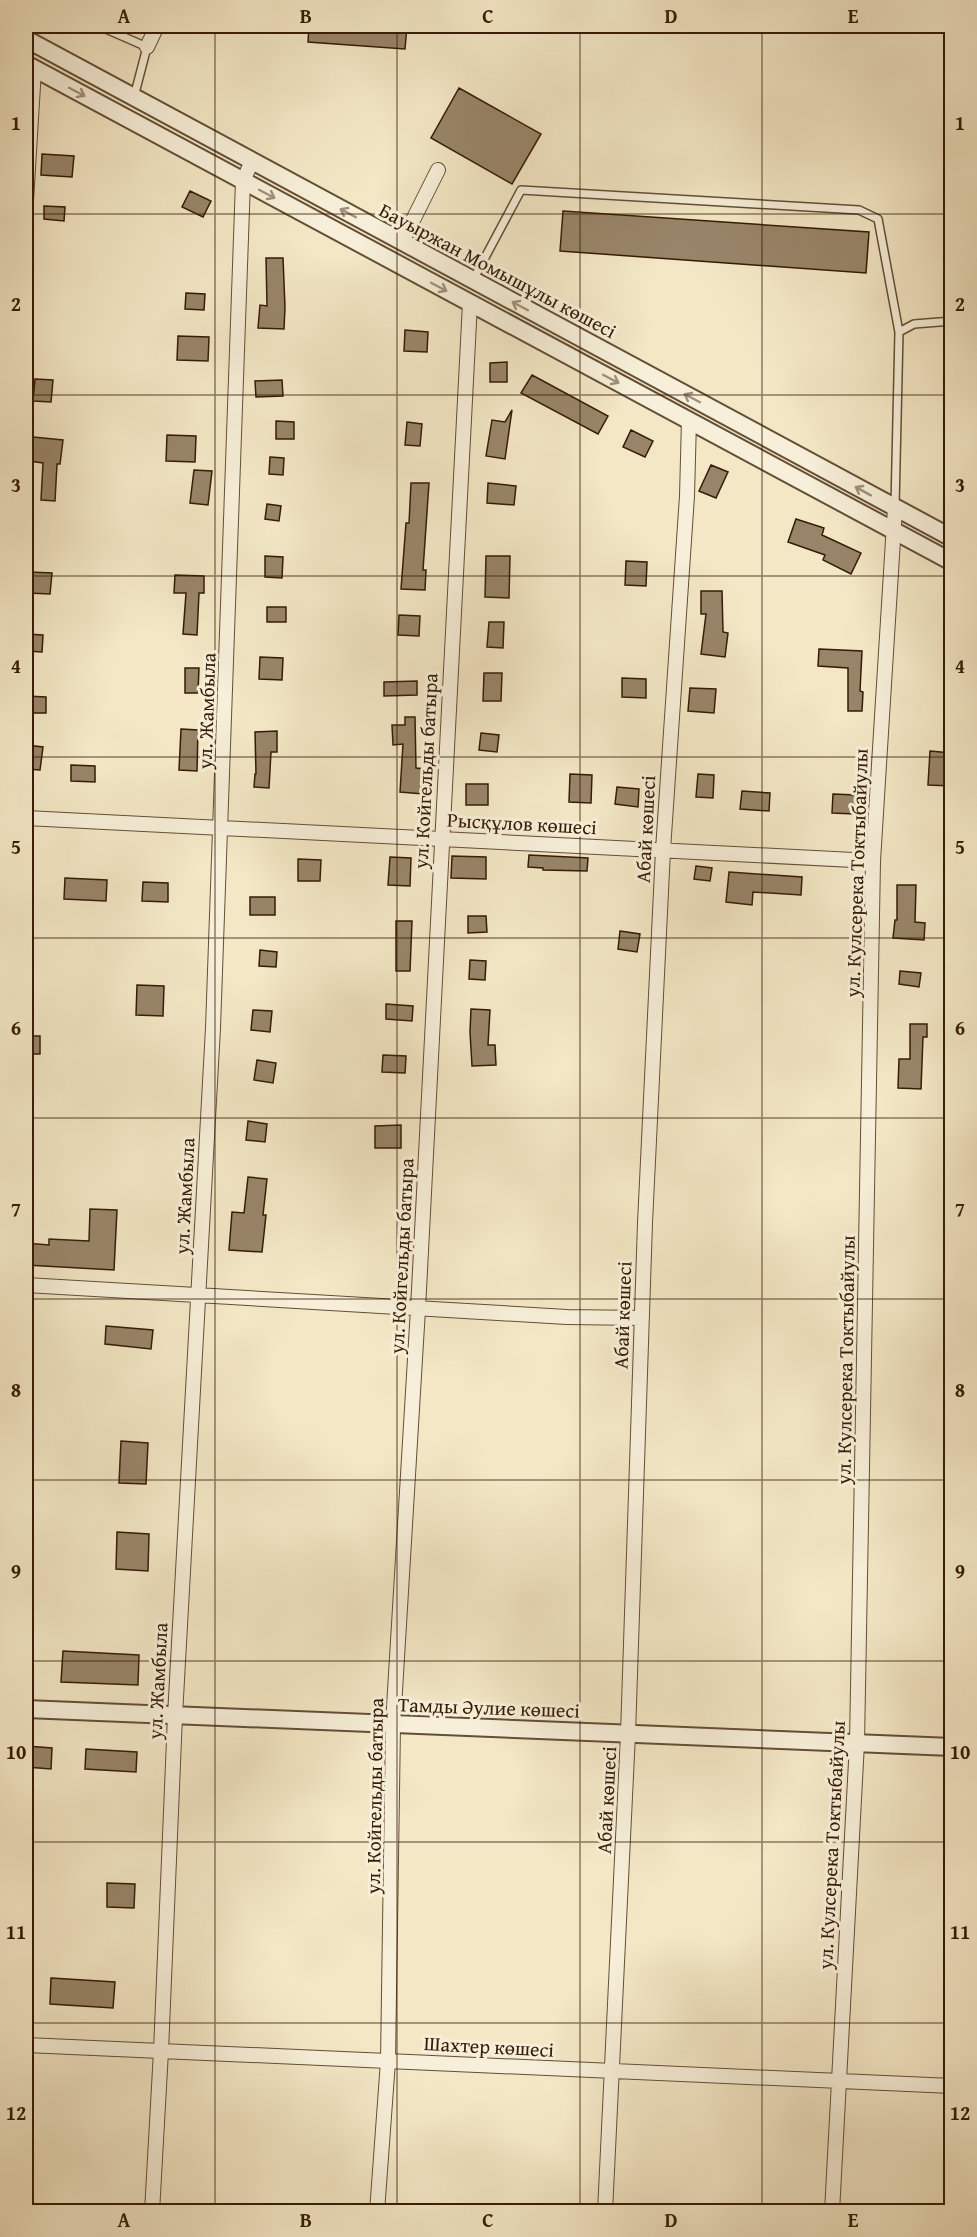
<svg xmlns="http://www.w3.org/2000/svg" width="977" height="2237" viewBox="0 0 977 2237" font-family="'Gentium Book Plus',serif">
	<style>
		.building { fill: #988569; stroke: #351b05; stroke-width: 1.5 }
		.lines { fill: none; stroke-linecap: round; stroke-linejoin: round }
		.service-casing { stroke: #644e35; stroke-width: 10 }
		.minor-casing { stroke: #644e35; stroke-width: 16 }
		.tertiary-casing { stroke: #644e35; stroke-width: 20 }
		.service { stroke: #f7efd9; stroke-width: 7 }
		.minor { stroke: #f7efd9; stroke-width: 14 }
		.tertiary { stroke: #f7efd9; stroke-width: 16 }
		.oneway { stroke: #a0907a }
		.grid { fill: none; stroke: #351b05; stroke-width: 1.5; stroke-opacity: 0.55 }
		.labels { text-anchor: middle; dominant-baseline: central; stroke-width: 6; stroke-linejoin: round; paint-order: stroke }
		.street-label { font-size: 20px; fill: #351b05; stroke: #f7efd9 }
		.neatline { fill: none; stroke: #351b05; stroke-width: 2 }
		.grid-label { font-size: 20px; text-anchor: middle; font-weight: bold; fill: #351b05 }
	</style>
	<rect width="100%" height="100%" fill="#f3e7c5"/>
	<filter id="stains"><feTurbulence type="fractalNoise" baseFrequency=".00333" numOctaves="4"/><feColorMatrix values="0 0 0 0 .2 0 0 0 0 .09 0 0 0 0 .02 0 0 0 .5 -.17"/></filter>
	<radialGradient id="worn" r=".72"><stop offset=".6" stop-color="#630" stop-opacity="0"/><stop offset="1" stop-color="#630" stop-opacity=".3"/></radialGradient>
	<path class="building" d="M 309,26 L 407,26 L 405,49 L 308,42 Z
		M 459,88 L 541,134 L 512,184 L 431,138 Z
		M 42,154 L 74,156 L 72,177 L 41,175 Z
		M 190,191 L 211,201 L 203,217 L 182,207 Z
		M 44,206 L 65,207 L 64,221 L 44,219 Z
		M 563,211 L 869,232 L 866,273 L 560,251 Z
		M 266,258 L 283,258 L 285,307 L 284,329 L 258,328 L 260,305 L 267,306 Z
		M 186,293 L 205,294 L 204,310 L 185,309 Z
		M 405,330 L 428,332 L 427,352 L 404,351 Z
		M 178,336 L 209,337 L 208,361 L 177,360 Z
		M 507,362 L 507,382 L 490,382 L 490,363 Z
		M 532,375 L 608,416 L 598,434 L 521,393 Z
		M 35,379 L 53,380 L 51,402 L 33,401 Z
		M 282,380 L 283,396 L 256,397 L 255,381 Z
		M 512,410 L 505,459 L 486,456 L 492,420 L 505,422 Z
		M 276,421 L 294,422 L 294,439 L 276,439 Z
		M 407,422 L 422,424 L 420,446 L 405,445 Z
		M 631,430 L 653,441 L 645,457 L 623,447 Z
		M 167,435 L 196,436 L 195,462 L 166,461 Z
		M 33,437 L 63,440 L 60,464 L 57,464 L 55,501 L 41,500 L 43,463 L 30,461 Z
		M 270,457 L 284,458 L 283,475 L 269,474 Z
		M 711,465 L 728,472 L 716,498 L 699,491 Z
		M 194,470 L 212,471 L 208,505 L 190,503 Z
		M 411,483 L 429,483 L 423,570 L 426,570 L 425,590 L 401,589 L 406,523 L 409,523 Z
		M 488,483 L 516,486 L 514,505 L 487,503 Z
		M 267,504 L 281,506 L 279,521 L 265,519 Z
		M 796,519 L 824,528 L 822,535 L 861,553 L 851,574 L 823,560 L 825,555 L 788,542 Z
		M 265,556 L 283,557 L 282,578 L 265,577 Z
		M 486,556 L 510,556 L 509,598 L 485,597 Z
		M 626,561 L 647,562 L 646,586 L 625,585 Z
		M 29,572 L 52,573 L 50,594 L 28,593 Z
		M 175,575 L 204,576 L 204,593 L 199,593 L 197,635 L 183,634 L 186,593 L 174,593 Z
		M 701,591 L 722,591 L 723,632 L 728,633 L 725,657 L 701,654 L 706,614 L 701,614 Z
		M 267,607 L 286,607 L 286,622 L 267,622 Z
		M 399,615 L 420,616 L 419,636 L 398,635 Z
		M 489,622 L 504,622 L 503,648 L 487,647 Z
		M 26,634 L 43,635 L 42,652 L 26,651 Z
		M 819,649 L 862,651 L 860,691 L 863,692 L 862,711 L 848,711 L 848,668 L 818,666 Z
		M 260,657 L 283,658 L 282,680 L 259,679 Z
		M 185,668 L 199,668 L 198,693 L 185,693 Z
		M 484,673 L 502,673 L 501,701 L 483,701 Z
		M 622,678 L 646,679 L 646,698 L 622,697 Z
		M 417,681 L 417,695 L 384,696 L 384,682 Z
		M 690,688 L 716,689 L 714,713 L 688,711 Z
		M 26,696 L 46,697 L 46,713 L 26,713 Z
		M 405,717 L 415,717 L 416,768 L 425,769 L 423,794 L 400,792 L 403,744 L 393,745 L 392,725 L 405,725 Z
		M 181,729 L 198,730 L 197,771 L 179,770 Z
		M 277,731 L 277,752 L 271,752 L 269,788 L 254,787 L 255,774 L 256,774 L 255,732 Z
		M 481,733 L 499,735 L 497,752 L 479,750 Z
		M 26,745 L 43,747 L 40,770 L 26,769 Z
		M 930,751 L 951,753 L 951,786 L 928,785 Z
		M 71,765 L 95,766 L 95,782 L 71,781 Z
		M 570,774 L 592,775 L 591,803 L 569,802 Z
		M 698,774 L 714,775 L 713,798 L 696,797 Z
		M 466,784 L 488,784 L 488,805 L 466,805 Z
		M 617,787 L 639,789 L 638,807 L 615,804 Z
		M 742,791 L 770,793 L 769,811 L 740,809 Z
		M 833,794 L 856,795 L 855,814 L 832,813 Z
		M 529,855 L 588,858 L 587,871 L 543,870 L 543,868 L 528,867 Z
		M 452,856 L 486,857 L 486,879 L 451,878 Z
		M 390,857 L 411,858 L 410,886 L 388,885 Z
		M 298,859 L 321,860 L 320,881 L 298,881 Z
		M 696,866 L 712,868 L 710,881 L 694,879 Z
		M 729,872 L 802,877 L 801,895 L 753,892 L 752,905 L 726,902 Z
		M 65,878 L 107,880 L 106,901 L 64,899 Z
		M 143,882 L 168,883 L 168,902 L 142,901 Z
		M 897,885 L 916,885 L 915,922 L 925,923 L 924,940 L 893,938 L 895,920 L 897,920 Z
		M 250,897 L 275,897 L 275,915 L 250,915 Z
		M 468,916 L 486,916 L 487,932 L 468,933 Z
		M 396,921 L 412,921 L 410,971 L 396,971 Z
		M 620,931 L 640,934 L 637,952 L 618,949 Z
		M 260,950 L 277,952 L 276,967 L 259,966 Z
		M 470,960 L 486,961 L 485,980 L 469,979 Z
		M 900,971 L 921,973 L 919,987 L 899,984 Z
		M 137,985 L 164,986 L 163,1016 L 136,1015 Z
		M 386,1004 L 413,1006 L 412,1021 L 386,1019 Z
		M 471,1009 L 490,1010 L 488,1045 L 495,1045 L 496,1065 L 472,1066 L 470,1032 Z
		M 253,1010 L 272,1011 L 270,1032 L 251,1030 Z
		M 910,1024 L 927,1024 L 927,1037 L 923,1037 L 921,1089 L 898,1088 L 899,1059 L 910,1059 Z
		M 26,1036 L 40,1036 L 40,1054 L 26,1054 Z
		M 383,1055 L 406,1056 L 405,1073 L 382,1072 Z
		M 257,1060 L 276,1063 L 273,1083 L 254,1080 Z
		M 248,1121 L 267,1124 L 265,1142 L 246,1140 Z
		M 401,1125 L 401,1148 L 375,1148 L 375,1126 Z
		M 248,1177 L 267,1179 L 263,1215 L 266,1215 L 262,1252 L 229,1250 L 232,1212 L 244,1213 Z
		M 90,1209 L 117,1210 L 114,1270 L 26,1265 L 26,1243 L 49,1245 L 49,1239 L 89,1241 Z
		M 106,1326 L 153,1330 L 151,1349 L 105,1344 Z
		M 121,1441 L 148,1443 L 146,1484 L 119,1483 Z
		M 117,1532 L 149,1534 L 148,1571 L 116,1569 Z
		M 63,1651 L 139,1655 L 138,1685 L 61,1682 Z
		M 26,1746 L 52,1748 L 51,1769 L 26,1767 Z
		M 86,1749 L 137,1752 L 136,1772 L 85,1769 Z
		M 107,1883 L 135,1884 L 134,1908 L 107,1907 Z
		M 51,1978 L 115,1982 L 113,2008 L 50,2004 Z"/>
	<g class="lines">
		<g class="service-casing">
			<path id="service" d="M 99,26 L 147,47 L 134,97
				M 473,280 L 521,190 L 859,210 L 878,219 L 899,332 L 895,506
				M 899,332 L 914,324 L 952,321"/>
		</g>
		<g class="minor-casing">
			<path id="minor" d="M 147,47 L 157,26
				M 26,201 L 34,69
				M 402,242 L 438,170
				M 26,818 L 873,861
				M 26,1285 L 567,1317 L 642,1318
				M 26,2045 L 952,2086
				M 152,2212 L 161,2051 L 175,1716 L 213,1028 L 243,181 L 252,161
				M 377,2212 L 388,2061 L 393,1724 L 418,1309 L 470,303
				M 605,2212 L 628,1734 L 645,1223 L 663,850 L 687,496 L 689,420
				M 832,2212 L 857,1743 L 873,861 L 895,508"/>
		</g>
		<g class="tertiary-casing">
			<path id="tertiary" d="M 26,39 L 952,538
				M 26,64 L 952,562
				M 26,1709 L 952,1747"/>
		</g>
		<use href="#service" class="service"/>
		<use href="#minor" class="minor"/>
		<use href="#tertiary" class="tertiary"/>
	</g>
	<defs><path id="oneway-shaft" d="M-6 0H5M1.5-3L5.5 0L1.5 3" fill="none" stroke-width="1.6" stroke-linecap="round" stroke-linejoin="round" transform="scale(1.5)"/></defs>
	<g class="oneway">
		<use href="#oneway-shaft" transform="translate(77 92) rotate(28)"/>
		<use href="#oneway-shaft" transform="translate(267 194) rotate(28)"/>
		<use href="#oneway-shaft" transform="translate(348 213) rotate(-152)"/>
		<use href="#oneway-shaft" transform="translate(439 287) rotate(28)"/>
		<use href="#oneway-shaft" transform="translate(520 306) rotate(-152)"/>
		<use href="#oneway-shaft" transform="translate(611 379) rotate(28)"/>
		<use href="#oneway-shaft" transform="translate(692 398) rotate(-152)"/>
		<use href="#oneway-shaft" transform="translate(863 491) rotate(-151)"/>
	</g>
	<path class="grid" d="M 215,26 L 215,2212M 397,26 L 397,2212M 580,26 L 580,2212M 762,26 L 762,2212M 26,214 L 952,214M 26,395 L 952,395M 26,576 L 952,576M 26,757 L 952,757M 26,938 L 952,938M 26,1118 L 952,1118M 26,1299 L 952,1299M 26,1480 L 952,1480M 26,1661 L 952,1661M 26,1842 L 952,1842M 26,2023 L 952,2023"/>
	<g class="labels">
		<g class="street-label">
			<text transform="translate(498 270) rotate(28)">Бауыржан Момышұлы көшесі</text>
			<text transform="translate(206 711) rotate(-88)">ул. Жамбыла</text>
			<text transform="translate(425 771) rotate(-87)">ул. Койгельды батыра</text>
			<text transform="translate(522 823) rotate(3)">Рысқұлов көшесі</text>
			<text transform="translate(645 829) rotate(-87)">Абай көшесі</text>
			<text transform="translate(856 873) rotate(-88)">ул. Кулсерека Токтыбайулы</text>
			<text transform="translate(184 1196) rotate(-87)">ул. Жамбыла</text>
			<text transform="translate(401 1256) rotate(-87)">ул. Койгельды батыра</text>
			<text transform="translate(622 1315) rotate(-88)">Абай көшесі</text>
			<text transform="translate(845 1360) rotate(-89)">ул. Кулсерека Токтыбайулы</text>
			<text transform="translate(157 1681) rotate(-87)">ул. Жамбыла</text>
			<text transform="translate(489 1707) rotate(2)">Тамды Әулие көшесі</text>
			<text transform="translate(374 1796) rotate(-89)">ул. Койгельды батыра</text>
			<text transform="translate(606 1800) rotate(-87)">Абай көшесі</text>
			<text transform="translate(831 1845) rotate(-87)">ул. Кулсерека Токтыбайулы</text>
			<text transform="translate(489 2046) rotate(3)">Шахтер көшесі</text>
		</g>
	</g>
	<rect width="977" height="2237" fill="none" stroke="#f3e7c5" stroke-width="66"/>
	<rect x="33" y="33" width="911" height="2171" class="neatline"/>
	<g class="grid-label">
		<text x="124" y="23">A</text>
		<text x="306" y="23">B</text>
		<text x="488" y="23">C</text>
		<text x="671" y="23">D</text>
		<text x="853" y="23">E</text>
		<text x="16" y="130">1</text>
		<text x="960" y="130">1</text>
		<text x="16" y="311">2</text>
		<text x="960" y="311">2</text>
		<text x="16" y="492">3</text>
		<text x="960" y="492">3</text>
		<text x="16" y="673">4</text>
		<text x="960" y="673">4</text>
		<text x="16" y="854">5</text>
		<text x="960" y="854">5</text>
		<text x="16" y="1035">6</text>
		<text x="960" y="1035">6</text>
		<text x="16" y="1216">7</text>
		<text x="960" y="1216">7</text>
		<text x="16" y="1397">8</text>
		<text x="960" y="1397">8</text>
		<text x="16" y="1578">9</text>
		<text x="960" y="1578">9</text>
		<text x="16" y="1759">10</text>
		<text x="960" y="1759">10</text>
		<text x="16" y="1939">11</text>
		<text x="960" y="1939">11</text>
		<text x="16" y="2120">12</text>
		<text x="960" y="2120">12</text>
		<text x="124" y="2227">A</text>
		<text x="306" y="2227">B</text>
		<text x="488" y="2227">C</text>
		<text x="671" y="2227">D</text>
		<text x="853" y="2227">E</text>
	</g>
	<rect width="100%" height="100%" filter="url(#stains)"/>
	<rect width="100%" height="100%" fill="url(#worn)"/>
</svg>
